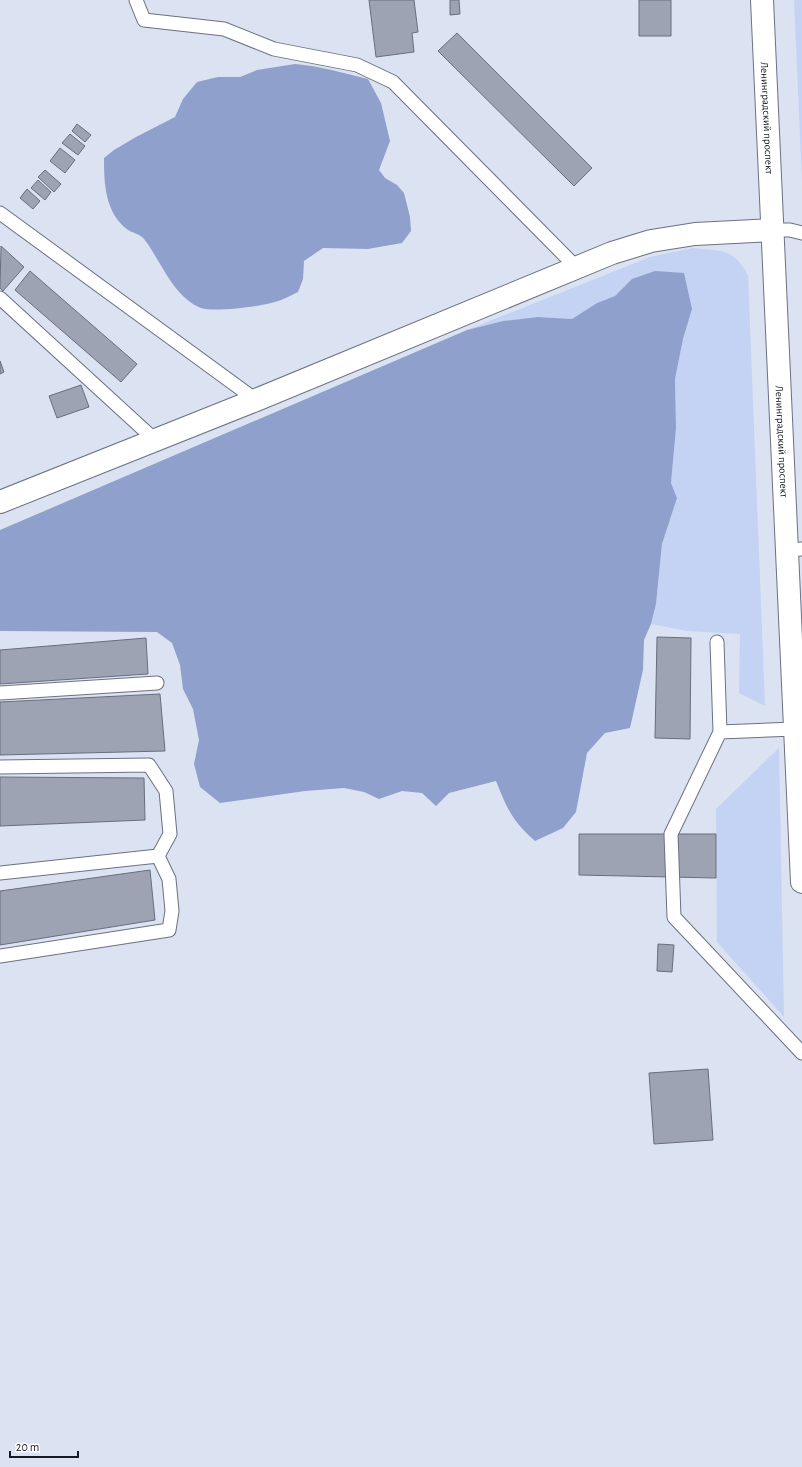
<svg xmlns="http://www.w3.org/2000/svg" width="802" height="1467" viewBox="0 0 802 1467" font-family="'Alegreya Sans',sans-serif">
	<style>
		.green { fill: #c4d2f4 }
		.forest { fill: #8fa0cc }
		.building { fill: #9da3b3; stroke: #686e7d }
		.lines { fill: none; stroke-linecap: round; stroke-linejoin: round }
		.lane-casing { stroke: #6b7180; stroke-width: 15 }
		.secondary-casing { stroke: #6b7180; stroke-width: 24 }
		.lane { stroke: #fff; stroke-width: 13 }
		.secondary { stroke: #fff; stroke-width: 22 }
		.labels { text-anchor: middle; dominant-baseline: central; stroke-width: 4; stroke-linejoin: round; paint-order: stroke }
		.street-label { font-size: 11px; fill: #16191f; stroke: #fff }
	</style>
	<rect width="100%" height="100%" fill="#dbe2f2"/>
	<path class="green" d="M 794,0 L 802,0 L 802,180 Z
		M 693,248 C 722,251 733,248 748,275 L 765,706 L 739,693 L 740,634 L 687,631 L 651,624 L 656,604 L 662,544 L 677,498 L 671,483 L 676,428 L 675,379 L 683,339 L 692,309 L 632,279 L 615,296 L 597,303 L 572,319 L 538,317 L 503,321 L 467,330 L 650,257 Z
		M 779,748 L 784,1017 L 717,942 L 716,809 Z"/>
	<path class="forest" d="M 295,64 C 319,66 344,73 368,79 L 381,103 L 390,141 L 379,170 L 385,178 L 397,185 L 404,193 L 410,217 L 411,231 L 402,243 L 368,249 L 323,248 L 304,261 L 303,279 L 298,292 C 288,297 278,302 267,304 C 253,307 213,312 201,308 C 195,306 187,300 183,296 C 166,279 158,257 144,239 C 140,234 133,233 128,230 C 105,213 104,184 104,158 L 114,150 L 136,137 L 175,117 L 183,99 L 197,82 L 218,77 L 240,77 L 257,70 Z
		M 655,271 L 684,273 L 692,309 L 683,339 L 675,379 L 676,428 L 671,483 L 677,498 L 662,544 L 656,604 L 651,624 L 644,640 L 643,670 L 630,728 L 605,733 L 587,753 L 576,812 L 563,828 L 535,841 C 512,821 507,808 496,781 L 449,793 L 436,806 L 422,793 L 402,791 L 379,799 L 364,792 L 344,788 L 305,791 L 220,803 L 200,787 L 194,764 L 199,740 L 193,709 L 183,689 L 180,665 L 172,643 L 157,632 L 0,631 L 0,530 L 467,330 L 503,321 L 538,317 L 572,319 L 597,303 L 615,296 L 632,279 Z"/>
	<path class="building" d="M 369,0 L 414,0 L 418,32 L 412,33 L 414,52 L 376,57 Z
		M 450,0 L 459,0 L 460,14 L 450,15 Z
		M 639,0 L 671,0 L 671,36 L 639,36 Z
		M 457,33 L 592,168 L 574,186 L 438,51 Z
		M 77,124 L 91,135 L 85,142 L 72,131 Z
		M 70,134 L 85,146 L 78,155 L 62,143 Z
		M 60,148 L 75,160 L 65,173 L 50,161 Z
		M 45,170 L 61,184 L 54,192 L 38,177 Z
		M 38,180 L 51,192 L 45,200 L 31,188 Z
		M 27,189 L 40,201 L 33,209 L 20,198 Z
		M 1,246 L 24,267 L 3,291 L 0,288 Z
		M 30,271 L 137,364 L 121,382 L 15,290 Z
		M 0,361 L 4,372 L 0,374 Z
		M 81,385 L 89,407 L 57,418 L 49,396 Z
		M 657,637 L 691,638 L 690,739 L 655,738 Z
		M 146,638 L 148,674 L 0,684 L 0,650 Z
		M 160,694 L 165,751 L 0,755 L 0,702 Z
		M 0,777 L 144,778 L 145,820 L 0,826 Z
		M 579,834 L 716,834 L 716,878 L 579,875 Z
		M 150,870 L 155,920 L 0,945 L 0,891 Z
		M 658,944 L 674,945 L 672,972 L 657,971 Z
		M 708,1069 L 713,1140 L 654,1144 L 649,1073 Z"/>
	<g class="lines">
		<g class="lane-casing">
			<path id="lane" d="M 136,0 L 144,20 L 224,29 L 274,49 L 357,65 L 393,82 L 576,267
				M 0,213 L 256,400
				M 773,230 L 790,230 L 802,233
				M 0,298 L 155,440
				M 788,550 L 802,549
				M 717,642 L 720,732 L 671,834 L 674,917 L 802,1053
				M 0,693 L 157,683
				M 720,732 L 795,729
				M 0,767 L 149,765 L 166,791 L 170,834 L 158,856 L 0,873
				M 0,956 L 169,930 L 172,911 L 169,879 L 158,856"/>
		</g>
		<g class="secondary-casing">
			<g id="secondary">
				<path id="s1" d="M 762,0 L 802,882"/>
				<path d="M 0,502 L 256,400 L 612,253 L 651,241 L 695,234 L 773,230"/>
			</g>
		</g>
		<use href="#lane" class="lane"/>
		<use href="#secondary" class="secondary"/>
	</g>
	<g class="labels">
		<g class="street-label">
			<text stroke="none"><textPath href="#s1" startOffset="118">Ленинградский проспект</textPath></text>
			<text stroke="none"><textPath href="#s1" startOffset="442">Ленинградский проспект</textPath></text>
		</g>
	</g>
	<path d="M10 1451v6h68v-6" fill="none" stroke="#16191f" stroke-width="2"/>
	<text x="16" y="1451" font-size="12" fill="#16191f" stroke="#ffffff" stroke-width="3" paint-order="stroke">20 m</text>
</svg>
